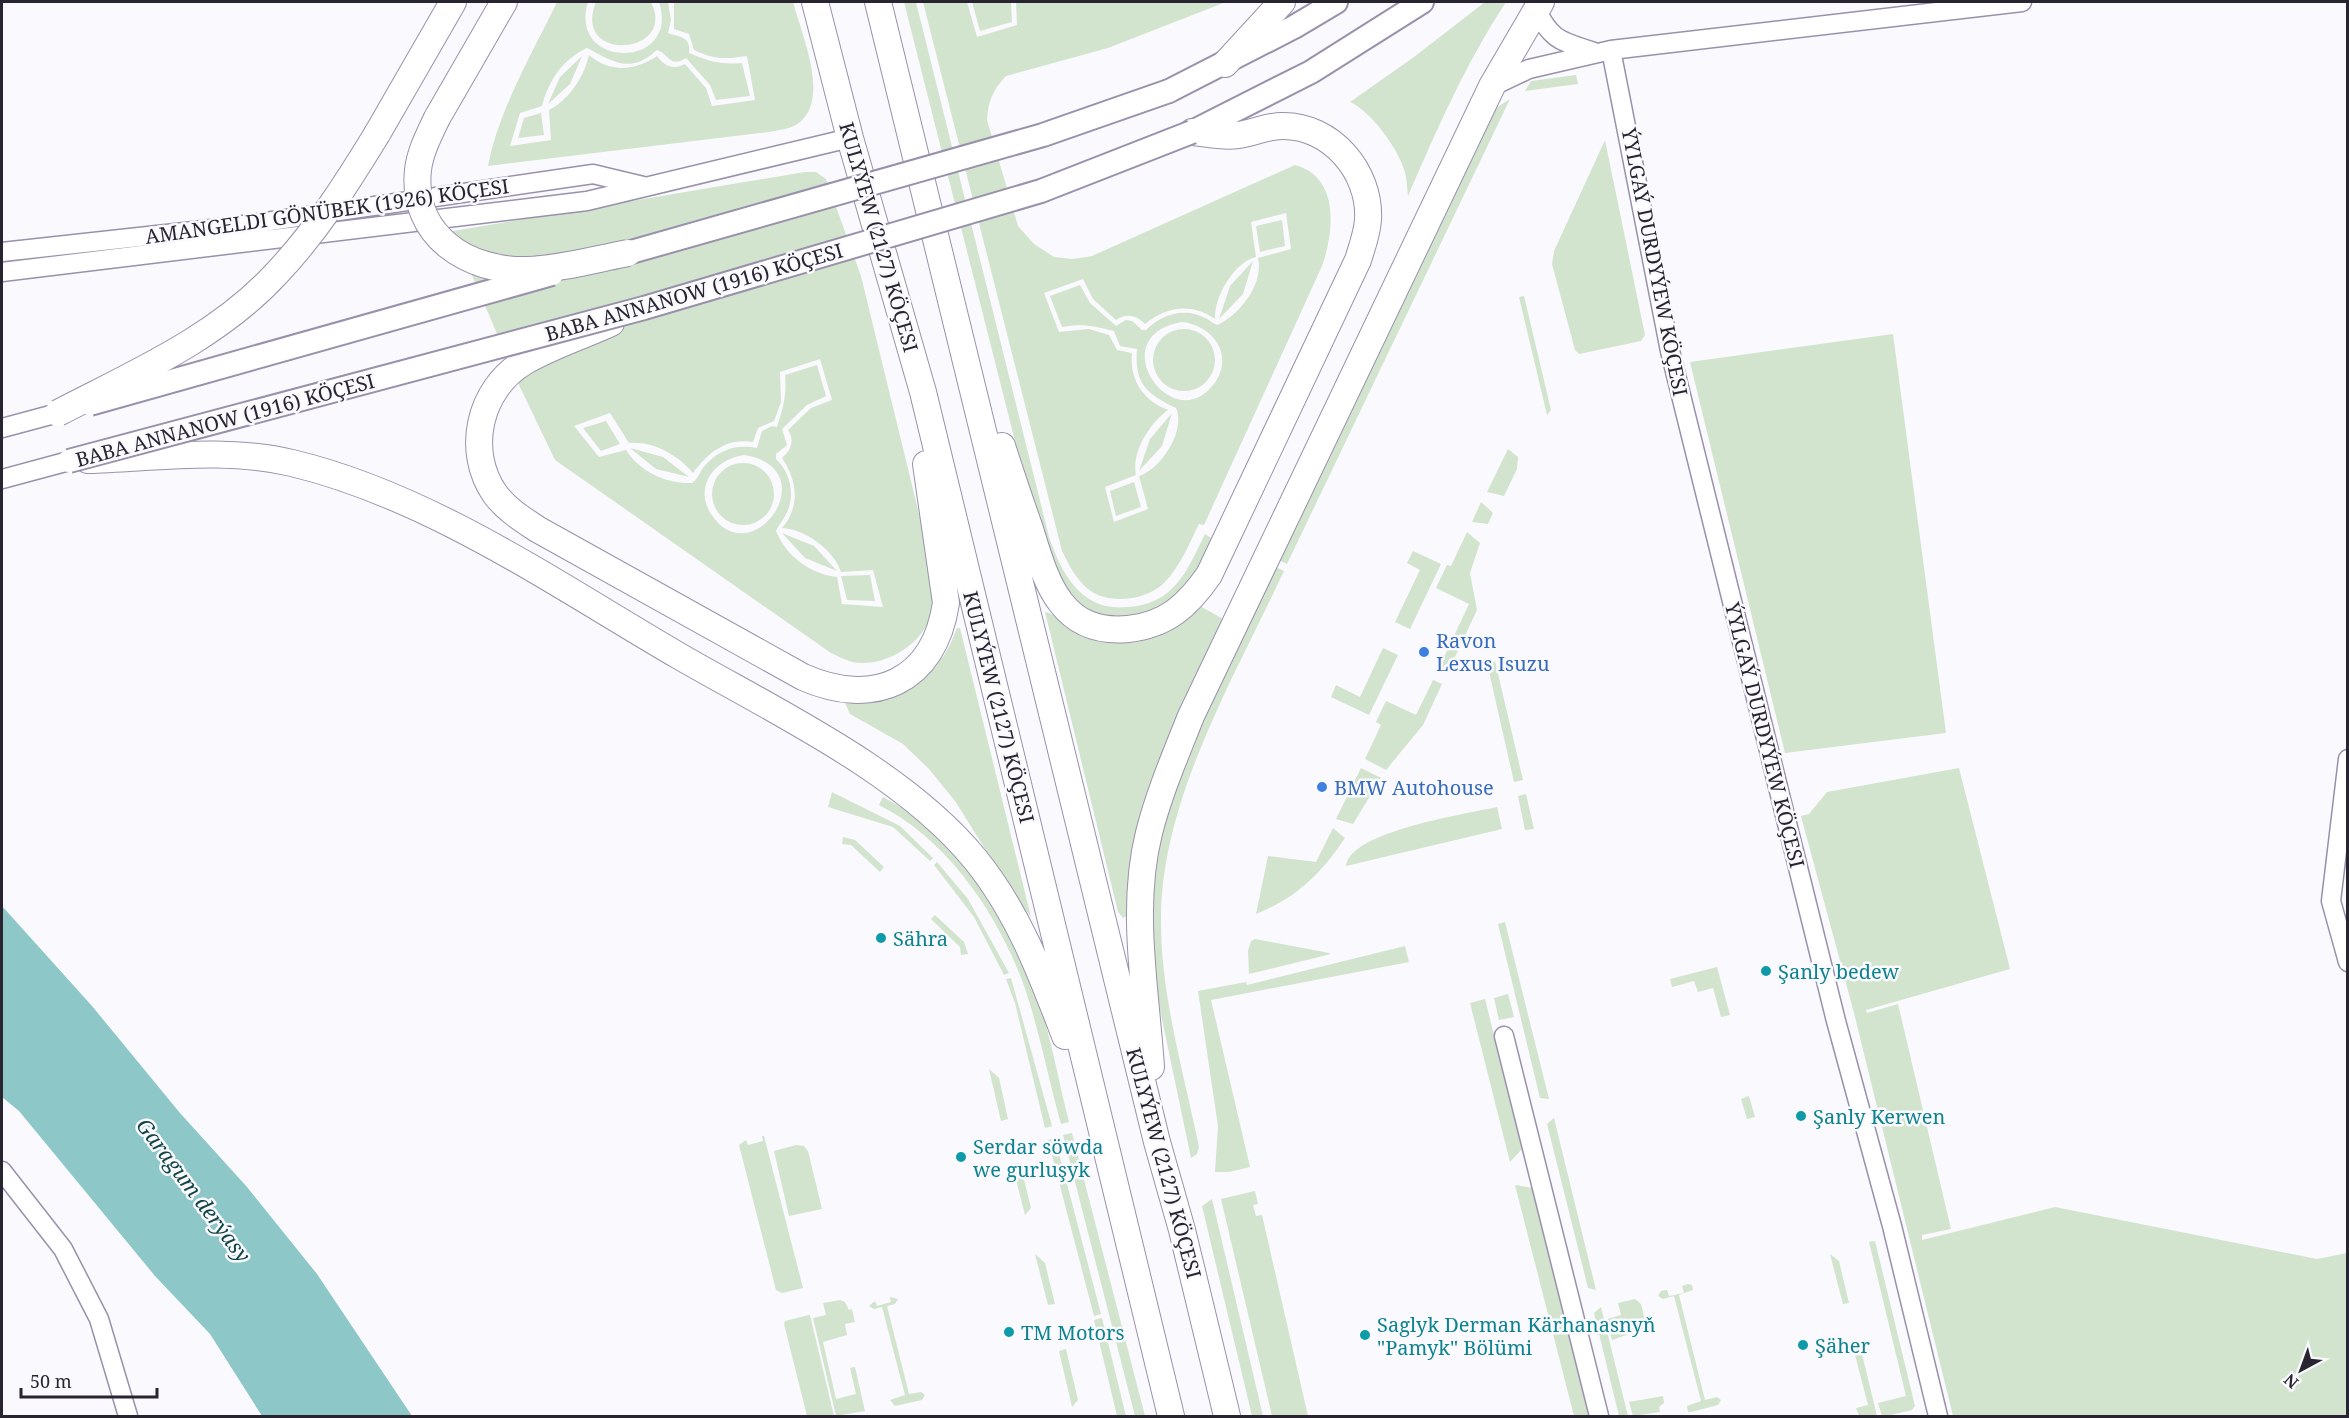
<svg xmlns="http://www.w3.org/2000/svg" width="2349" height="1418" viewBox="0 0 2349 1418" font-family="'Noto Serif',serif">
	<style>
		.green { fill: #d2e4cd; fill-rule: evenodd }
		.water { fill: #8ec7c7 }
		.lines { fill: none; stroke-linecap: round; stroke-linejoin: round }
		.minor-casing { stroke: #9991ac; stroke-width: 21 }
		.major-casing { stroke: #9991ac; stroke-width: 26 }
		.highway-casing { stroke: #9991ac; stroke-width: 28 }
		.minor { stroke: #fff; stroke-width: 18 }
		.major { stroke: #fff; stroke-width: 22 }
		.highway { stroke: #fff; stroke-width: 26 }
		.major-bridge-casing { stroke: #9991ac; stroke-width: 26; stroke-linecap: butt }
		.highway-bridge-casing { stroke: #9991ac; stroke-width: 28; stroke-linecap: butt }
		.major-bridge { stroke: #fff; stroke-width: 22 }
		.highway-bridge { stroke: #fff; stroke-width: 26 }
		.shop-dot { fill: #3f7fe0; stroke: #faf9fe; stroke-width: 2 }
		.culture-dot { fill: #0f9aa8; stroke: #faf9fe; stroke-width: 2 }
		.labels { text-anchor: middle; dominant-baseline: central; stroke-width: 5; stroke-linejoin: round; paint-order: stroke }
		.street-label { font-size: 20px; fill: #282530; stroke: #faf9fe }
		.shop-label { font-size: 20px; fill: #366cbe; stroke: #faf9fe; text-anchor: start }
		.culture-label { font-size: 20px; fill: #0d838f; stroke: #faf9fe; text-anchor: start }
		.water-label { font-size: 21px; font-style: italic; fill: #104445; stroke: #faf9fe }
	</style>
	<rect width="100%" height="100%" fill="#faf9fe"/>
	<path class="green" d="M 557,2 L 588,2 C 567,70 681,70 659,2 L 668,2 L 671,20 L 668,33 C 679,37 691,36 689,53 C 708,61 721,65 742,63 L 750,96 L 716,100 L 710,85 L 686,58 C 670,69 668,53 657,50 C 630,75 612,61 587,48 C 562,60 549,80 542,106 L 520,113 L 510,146 L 551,140 L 549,110 C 569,100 584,77 589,55 C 610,73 635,71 657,56 C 665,67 674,70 685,64 L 706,88 L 712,106 L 755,100 L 747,56 C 727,59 714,60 694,50 L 689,34 L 674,29 L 674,2 L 793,2 C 801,33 830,97 800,122 C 792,129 779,130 769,132 L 488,166 C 499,109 532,54 557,2 Z
		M 596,2 L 651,2 C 678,56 571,63 596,2 Z
		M 904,2 L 916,2 L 1049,537 C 1062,575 1082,612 1128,607 C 1142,606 1156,602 1167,593 C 1185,579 1195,554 1205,534 L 1213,539 C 1204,557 1189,593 1171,604 C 1144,621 1091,626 1069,597 C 1057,581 1049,558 1040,540 Z
		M 923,2 L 967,2 L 977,37 L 1017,25 L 1016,2 L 1226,2 L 1108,48 L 1006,76 C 993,90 988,101 987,120 L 1018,226 L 1034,244 L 1054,257 L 1073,259 L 1092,256 L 1295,165 C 1340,177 1334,232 1322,266 L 1204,525 L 1199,524 C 1189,544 1180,567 1164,583 C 1146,601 1108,605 1088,589 C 1075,578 1069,565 1062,551 ZM 1286,213 L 1291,249 L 1258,258 C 1264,284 1240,314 1218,325 C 1213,324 1210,320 1205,318 C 1185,307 1161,314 1146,330 L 1142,330 L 1132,321 L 1126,320 L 1116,326 L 1090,303 L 1080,285 L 1050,296 L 1062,327 C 1082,323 1095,326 1114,331 L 1120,346 L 1137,349 C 1134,384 1147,394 1176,408 C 1186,431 1161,469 1139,476 L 1148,509 L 1114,522 L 1105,487 L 1136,475 C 1131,452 1150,423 1168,410 C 1144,401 1129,380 1132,353 L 1117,350 L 1109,335 L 1089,329 L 1059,332 L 1044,293 L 1083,279 L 1093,299 L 1116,320 C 1127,313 1136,315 1145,324 C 1166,307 1191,302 1215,319 C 1214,297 1234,262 1256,257 L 1251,222 ZM 1182,322 C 1211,325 1234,353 1216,381 C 1175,443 1099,336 1182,322 Z
		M 972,2 L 1011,2 L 1012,22 L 980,31 Z
		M 1485,2 L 1506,2 C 1466,63 1437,129 1408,196 C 1407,188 1407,179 1405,172 C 1399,150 1371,111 1350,102 L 1414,57 Z
		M 582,56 L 570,84 L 548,104 L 560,77 Z
		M 1576,75 L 1578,84 L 1525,91 L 1531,81 Z
		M 1510,99 L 1287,564 L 1276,559 L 1493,110 Z
		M 541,113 L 544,135 L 518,138 L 524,118 Z
		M 1605,140 L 1645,335 L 1641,341 L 1579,354 L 1575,350 L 1552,264 L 1554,251 Z
		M 805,172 L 816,172 L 826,179 L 861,276 L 931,563 C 933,578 936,593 933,608 C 927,640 892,664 861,663 C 850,663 840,657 831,653 L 555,460 L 519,385 L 453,231 ZM 820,359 L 832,400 L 811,408 L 788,430 C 795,441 791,450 782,458 C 797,480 801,506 782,528 C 805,529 834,550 841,572 L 873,570 L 883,607 L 842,604 L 837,577 C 810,574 786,556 776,531 C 778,526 781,523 784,518 C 796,499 792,474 776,459 L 776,454 L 787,445 L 782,429 L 807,405 L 826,396 L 817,365 L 785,375 C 787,395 783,408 777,427 L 772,426 L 762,431 L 757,448 C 734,444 718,450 703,468 C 699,473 698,479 692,483 C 667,484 640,472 626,450 L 599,457 L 574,426 L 610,413 L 629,443 C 653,441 678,455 693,473 C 709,452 726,438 753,442 L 758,428 L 774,421 L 781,402 L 780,372 ZM 745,455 C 828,470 751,576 711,514 C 693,486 716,458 745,455 Z
		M 1282,220 L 1285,246 L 1260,252 L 1256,226 Z
		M 1253,261 L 1243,294 L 1219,319 L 1230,286 Z
		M 1524,296 L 1551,410 L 1547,415 L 1519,297 Z
		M1153 360a31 31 0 1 1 62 0a31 31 0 1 1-62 0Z
		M 1893,334 L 1946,733 L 1785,753 L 1690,362 Z
		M 1172,413 L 1162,446 L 1139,471 L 1150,439 Z
		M 606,421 L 620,444 L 601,451 L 583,428 Z
		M 630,448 L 663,457 L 689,477 L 656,469 Z
		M 1508,449 L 1518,457 L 1517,469 L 1504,496 L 1487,492 Z
		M712 494a31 31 0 1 1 62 0a31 31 0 1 1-62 0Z
		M 1134,482 L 1141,507 L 1116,516 L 1110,491 Z
		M 1481,502 L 1493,513 L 1488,524 L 1472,522 Z
		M 1467,532 L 1480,543 L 1470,573 L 1477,610 L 1448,672 L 1439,668 L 1469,604 L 1436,588 L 1447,565 L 1451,566 Z
		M 782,533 L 814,546 L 837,571 L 805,558 Z
		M 1413,551 L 1441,564 L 1410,629 L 1395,622 L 1420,570 L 1407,563 Z
		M 1273,566 L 1284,571 C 1234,678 1160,801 1161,922 C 1161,997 1184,1073 1199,1147 L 1197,1154 L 1191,1158 L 1154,981 L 1150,887 L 1157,848 L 1182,765 Z
		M 870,575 L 875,601 L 847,600 L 841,576 Z
		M 1200,606 L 1225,620 L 1127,916 L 1123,918 L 1118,912 L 1045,612 C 1055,613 1062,624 1072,629 C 1121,655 1162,641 1200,606 Z
		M 957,628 L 960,628 L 1031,917 L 1014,895 L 955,801 L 929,769 L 903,744 L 850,714 L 844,701 C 900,701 937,683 957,628 Z
		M 1383,648 L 1398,655 L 1369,715 L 1331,697 L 1336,685 L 1360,697 Z
		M 1495,661 L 1523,780 L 1514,782 L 1487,663 Z
		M 1433,680 L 1442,684 L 1423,725 L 1386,770 L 1365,759 L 1381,725 L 1376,722 L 1386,701 L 1416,715 Z
		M 1361,768 L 1381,778 L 1353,824 L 1336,819 Z
		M 1959,768 L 2010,969 L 1866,1010 L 1867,1013 L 1898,1004 L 1951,1229 L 1922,1235 L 1922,1240 L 2055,1207 L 2317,1259 L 2347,1253 L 2347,1416 L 1953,1416 L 1854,1013 L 1801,816 L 1809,814 L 1827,792 Z
		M 832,792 L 900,826 L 933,858 L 930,861 L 893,827 L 828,807 Z
		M 1526,794 L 1534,829 L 1525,830 L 1518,796 Z
		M 883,797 C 959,837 1006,916 1036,994 C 1051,1035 1058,1080 1069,1122 L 1061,1124 C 1048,1078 1039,1028 1023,983 C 997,913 947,839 879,805 Z
		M 1497,807 L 1502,829 L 1346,866 C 1350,831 1467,814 1497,807 Z
		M 1333,828 L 1345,838 C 1321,874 1296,898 1256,914 L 1268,856 L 1316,862 Z
		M 843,837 L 855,840 L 884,867 L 880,872 L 851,845 L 842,844 Z
		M 937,862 L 968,899 L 1009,973 L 1004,975 L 974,917 L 934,865 Z
		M 935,915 L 964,942 L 968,954 L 961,955 L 960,947 L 931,919 Z
		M 1505,922 L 1549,1099 L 1540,1098 L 1498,924 Z
		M 1255,939 L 1329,953 L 1331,954 L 1249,974 L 1248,951 L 1251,941 Z
		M 1405,946 L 1409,962 L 1211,1000 L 1250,1167 L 1229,1172 L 1215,1172 L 1218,1126 L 1198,991 L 1246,982 L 1247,985 Z
		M 1717,967 L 1730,1015 L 1721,1017 L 1713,988 L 1698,992 L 1694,981 L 1672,987 L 1670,979 Z
		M 1011,978 L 1052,1126 L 1045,1128 L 1015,1003 L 1006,979 Z
		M 1508,994 L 1514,1017 L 1499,1020 L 1494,998 Z
		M 1485,999 L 1522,1149 L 1510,1162 L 1470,1003 Z
		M 989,1069 L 999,1078 L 1008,1119 L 1001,1121 Z
		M 1749,1096 L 1755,1117 L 1747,1119 L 1741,1099 Z
		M 1554,1118 L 1596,1290 L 1588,1288 L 1547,1124 Z
		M 1072,1133 L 1145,1416 L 1135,1416 L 1063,1135 Z
		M 762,1136 L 764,1136 L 803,1288 L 782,1293 L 776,1290 L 739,1145 L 746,1140 L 748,1145 L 763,1141 Z
		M 1055,1138 L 1101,1314 L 1094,1316 L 1048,1140 Z
		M 796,1145 L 804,1146 L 808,1151 L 822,1209 L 789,1216 L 774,1151 Z
		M 1020,1163 L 1031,1208 L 1025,1215 L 1012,1164 Z
		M 1515,1185 L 1533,1188 L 1590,1416 L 1574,1416 Z
		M 1255,1191 L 1258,1204 L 1253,1205 L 1256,1216 L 1262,1215 L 1308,1416 L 1272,1416 L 1221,1199 Z
		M 1212,1199 L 1263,1416 L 1252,1416 L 1202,1206 Z
		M 1875,1241 L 1915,1406 L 1912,1410 L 1886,1416 L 1882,1416 L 1878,1403 L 1906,1396 L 1869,1242 Z
		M 1035,1254 L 1045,1263 L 1055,1304 L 1048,1305 Z
		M 1830,1254 L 1839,1261 L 1849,1303 L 1843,1304 Z
		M 1688,1284 L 1692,1285 L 1693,1290 L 1679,1295 L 1705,1400 L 1717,1397 L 1721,1400 L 1718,1405 L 1691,1412 L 1688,1412 L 1687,1406 L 1701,1401 L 1674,1296 L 1663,1299 L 1658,1296 L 1661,1291 L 1667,1290 L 1669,1296 L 1684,1293 L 1682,1286 Z
		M 890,1297 L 898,1299 L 895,1304 L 887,1306 L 909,1394 L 921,1392 L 925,1395 L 922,1400 L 895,1406 L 890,1400 L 905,1395 L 882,1307 L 874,1309 L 869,1306 L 875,1301 L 877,1306 L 891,1302 Z
		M 1635,1299 L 1641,1304 L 1647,1328 L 1612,1340 L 1607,1319 L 1621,1315 L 1618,1303 Z
		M 840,1300 L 845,1302 L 849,1310 L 852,1309 L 855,1322 L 845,1324 L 847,1335 L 823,1342 L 836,1399 L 856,1394 L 850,1368 L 855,1367 L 865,1411 L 836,1416 L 813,1318 L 826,1315 L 823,1303 Z
		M 1601,1307 L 1628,1416 L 1619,1416 L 1594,1313 Z
		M 809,1315 L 810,1315 L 834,1416 L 807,1416 L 784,1324 L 785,1321 Z
		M 1102,1318 L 1126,1416 L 1117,1416 L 1094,1320 Z
		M 1066,1349 L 1078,1400 L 1072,1407 L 1059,1351 Z
		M 1862,1354 L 1877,1416 L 1859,1416 L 1856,1408 L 1868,1405 L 1855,1355 Z
		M 1663,1396 L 1664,1403 L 1659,1407 L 1660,1412 L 1633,1416 L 1629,1402 Z"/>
	<path class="water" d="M 2,906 L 92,1006 L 180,1113 L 247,1187 L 317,1274 L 412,1416 L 262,1416 L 210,1334 L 155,1276 L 19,1111 L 2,1097 Z"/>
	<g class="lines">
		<g class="minor-casing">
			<path id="minor" d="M 1536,9 C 1552,42 1562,41 1594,52
				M 1611,50 L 1670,351 L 1836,1021 L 1892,1226 L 1938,1416
				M 1493,86 L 1529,69 L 1611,50 L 2022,2
				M 2,252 L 230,227 L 593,174 L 643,186
				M 2,272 L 587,201 L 850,138
				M 2,428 L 58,413
				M 2,479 L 69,461
				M 2348,759 L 2331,901 L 2348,962
				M 1504,1036 L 1599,1416
				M 2,1171 L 63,1249 L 99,1319 L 128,1416"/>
		</g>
		<g class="major-casing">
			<path id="major" d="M 1169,91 L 1294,27 L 1336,2
				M 1192,132 L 1311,72 L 1422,2"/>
		</g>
		<g class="highway-casing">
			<path id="highway" d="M 815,2 L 850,138 L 923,392 L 1171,1416
				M 878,2 L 1157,1142 L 1182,1230 L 1227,1416
				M 1225,64 L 1282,2
				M 437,118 L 504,2
				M 377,134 L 453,2
				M 611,323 C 583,336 551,346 524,362 C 479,389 465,451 495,494 C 506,509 522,519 537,529 L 803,677 C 873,708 934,683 946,603 L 926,464
				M 1002,446 C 1011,474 1020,501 1030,529 C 1046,581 1060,635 1128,629 C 1167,625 1188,605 1209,575 L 1358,260 C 1362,247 1367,234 1368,220 C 1371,172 1331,125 1282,126 C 1267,126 1253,133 1238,135 C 1224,138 1206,133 1192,132
				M 88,460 C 154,458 226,447 292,463 C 430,496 557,585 679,656 C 776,712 904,772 975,859 C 1018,912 1041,973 1065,1036
				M 1151,1067 C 1146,991 1130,908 1149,833 C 1159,793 1176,754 1191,716 L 1492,86 L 1541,2"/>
		</g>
		<use href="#minor" class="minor"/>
		<use href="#major" class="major"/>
		<use href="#highway" class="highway"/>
		<g class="major-bridge-casing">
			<path id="major-bridge" d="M 610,258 L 1043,135 L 1169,91
				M 90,404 L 552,274
				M 69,461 L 644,308 L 1041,191 L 1192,132"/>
		</g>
		<g class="highway-bridge-casing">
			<path id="highway-bridge" d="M 437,118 C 429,135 420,152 418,170 C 411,236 468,272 528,270 C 561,269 596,259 628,253
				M 58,413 C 133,374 217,338 276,274 C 316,232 347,183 377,134"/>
		</g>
		<use href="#major-bridge" class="major-bridge"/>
		<use href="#highway-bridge" class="highway-bridge"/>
	</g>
	<g class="shop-dot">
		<circle cx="1424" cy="652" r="6"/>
		<circle cx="1322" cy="787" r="6"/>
	</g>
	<g class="culture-dot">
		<circle cx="881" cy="938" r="6"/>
		<circle cx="1766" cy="971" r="6"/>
		<circle cx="1801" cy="1116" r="6"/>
		<circle cx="961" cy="1157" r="6"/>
		<circle cx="1009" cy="1332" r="6"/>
		<circle cx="1365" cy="1335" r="6"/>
		<circle cx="1803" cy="1345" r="6"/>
	</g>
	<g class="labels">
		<g class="street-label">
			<text transform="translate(327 211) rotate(-8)">AMANGELDI GÖNÜBEK (1926) KÖÇESI</text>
			<text transform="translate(879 237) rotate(74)">KULYÝEW (2127) KÖÇESI</text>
			<text transform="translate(1655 262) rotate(79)">ÝYLGAÝ DURDYÝEW KÖÇESI</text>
			<text transform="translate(694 292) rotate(-16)">BABA ANNANOW (1916) KÖÇESI</text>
			<text transform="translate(225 420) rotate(-15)">BABA ANNANOW (1916) KÖÇESI</text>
			<text transform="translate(999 707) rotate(76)">KULYÝEW (2127) KÖÇESI</text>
			<text transform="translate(1765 735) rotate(76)">ÝYLGAÝ DURDYÝEW KÖÇESI</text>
			<text transform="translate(1164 1163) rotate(75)">KULYÝEW (2127) KÖÇESI</text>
		</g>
		<g class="shop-label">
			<text x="1436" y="640">Ravon<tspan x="1436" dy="23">Lexus Isuzu</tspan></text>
			<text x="1334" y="787">BMW Autohouse</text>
		</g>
		<g class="culture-label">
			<text x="893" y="938">Sähra</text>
			<text x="1778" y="971">Şanly bedew</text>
			<text x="1813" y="1116">Şanly Kerwen</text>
			<text x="973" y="1146">Serdar söwda<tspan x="973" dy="23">we gurluşyk</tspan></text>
			<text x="1377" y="1324">Saglyk Derman Kärhanasnyň<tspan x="1377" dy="23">"Pamyk" Bölümi</tspan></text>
			<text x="1021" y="1332">TM Motors</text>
			<text x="1815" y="1345">Şäher</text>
		</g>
		<g class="water-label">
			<text transform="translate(194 1190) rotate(53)">Garagum derýasy</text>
		</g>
	</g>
	<rect width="2349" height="1418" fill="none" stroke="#282530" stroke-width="6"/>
	<g transform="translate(2301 1370) rotate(221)" stroke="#faf9fe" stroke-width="4.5" paint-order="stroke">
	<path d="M0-4.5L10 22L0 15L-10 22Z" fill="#282530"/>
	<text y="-9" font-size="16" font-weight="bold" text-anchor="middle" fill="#282530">N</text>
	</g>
	<path d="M21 1388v9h136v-9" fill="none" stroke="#282530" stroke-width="3"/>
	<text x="30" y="1388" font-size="18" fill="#282530" stroke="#faf9fe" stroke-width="4.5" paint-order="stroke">50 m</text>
</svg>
